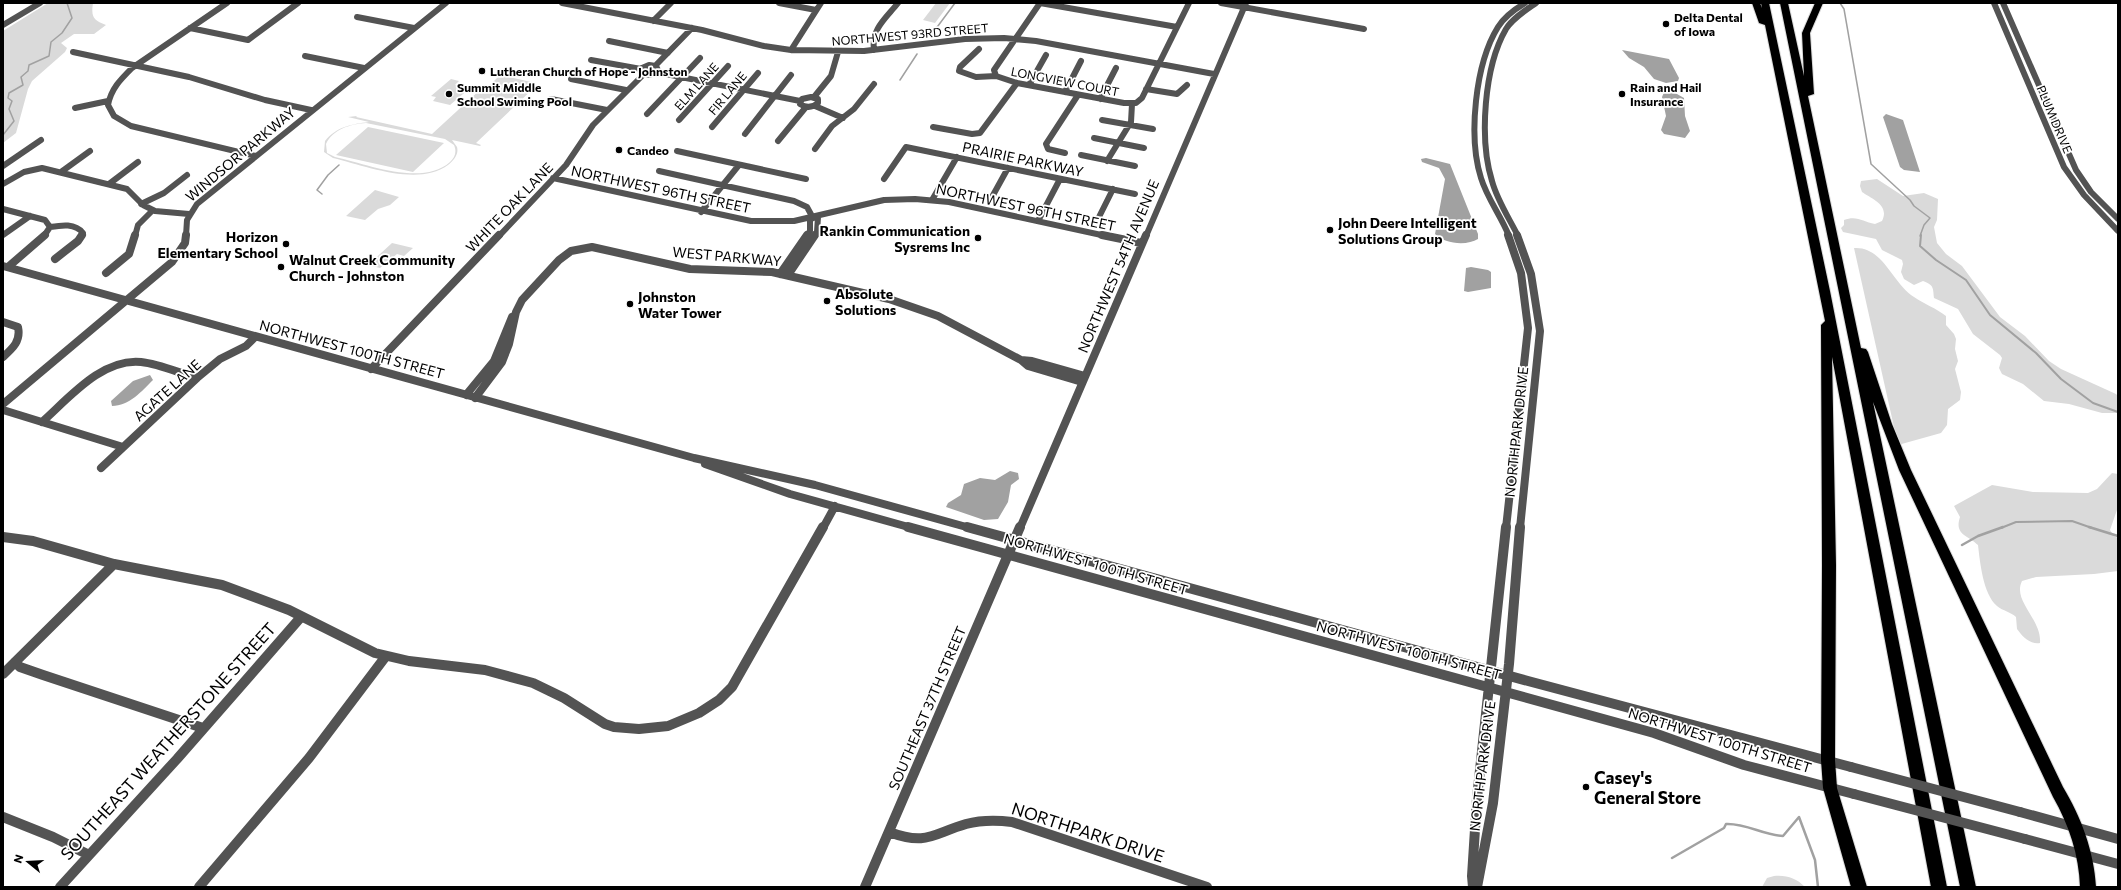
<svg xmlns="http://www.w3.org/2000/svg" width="2121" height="890" viewBox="0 0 2121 890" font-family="Commissioner,sans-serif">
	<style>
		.green { fill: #dadada; fill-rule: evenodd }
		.water { fill: #a1a1a1 }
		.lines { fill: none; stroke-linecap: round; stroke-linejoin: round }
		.stream-far2 { stroke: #a1a1a1; stroke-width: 1.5 }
		.stream-far1 { stroke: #a1a1a1; stroke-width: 2 }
		.stream { stroke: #a1a1a1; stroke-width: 2.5 }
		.highway-casing { stroke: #dbdbdb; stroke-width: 2 }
		.minor-far2 { stroke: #535353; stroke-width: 6 }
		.minor-far1 { stroke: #535353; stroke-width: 8 }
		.minor { stroke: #535353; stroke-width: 10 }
		.highway { fill: #000; fill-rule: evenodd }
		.minor-bridge { stroke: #535353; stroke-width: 10 }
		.poi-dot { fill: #000; stroke: #fff; stroke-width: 1.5 }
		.labels { text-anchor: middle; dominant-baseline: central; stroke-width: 3.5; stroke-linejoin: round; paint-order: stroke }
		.far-poi-label { font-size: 12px; font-weight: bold; fill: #000; stroke: #fff; text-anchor: start }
		.far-street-label { font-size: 12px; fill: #000; stroke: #fff }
		.street-label { font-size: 14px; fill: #000; stroke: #fff }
		.poi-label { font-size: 14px; font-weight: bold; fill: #000; stroke: #fff; text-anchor: start }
		.near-street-label { font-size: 17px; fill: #000; stroke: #fff }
		.near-poi-label { font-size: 17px; font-weight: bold; fill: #000; stroke: #fff; text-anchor: start }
	</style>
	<rect width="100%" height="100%" fill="#fff"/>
	<path class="green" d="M 48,3 L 93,3 C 91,17 93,20 106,25 L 94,34 L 74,34 L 61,43 L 67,48 L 65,52 L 32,81 L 28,89 L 16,133 L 3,143 L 3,31 Z
		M 936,3 L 950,3 L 935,23 L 923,20 Z
		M 500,75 L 531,82 L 537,85 L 476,143 L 481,145 L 480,146 L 452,140 L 457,147 C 459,154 454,160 448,165 C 418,187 366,166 333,158 L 324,152 L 325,141 C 336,127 352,124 369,122 L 348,117 L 357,116 L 356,117 L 432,134 L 482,88 L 491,84 ZM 366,123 L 445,139 L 454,145 C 457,152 455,157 450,162 C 422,187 367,164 335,157 L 327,153 L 326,144 C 333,129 351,124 366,123 Z
		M 451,79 L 459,81 L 455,85 L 470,88 L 450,105 L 433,101 L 436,97 L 431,96 Z
		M 368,127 L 444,143 L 413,172 L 336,155 Z
		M 1877,179 L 1903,196 L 1924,193 L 1938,199 L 1937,220 L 1934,227 L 1937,243 L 1946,254 L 1962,266 L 2000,317 L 2025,336 L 2049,361 L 2061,369 L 2116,394 L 2118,396 L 2118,413 L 2102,413 L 2069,404 L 2044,401 L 2023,384 L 2002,374 L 1999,368 L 2002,358 L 2000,355 L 1973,334 L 1958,309 L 1934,298 C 1933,288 1934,285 1923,281 L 1914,285 L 1904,279 L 1901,272 L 1903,264 L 1902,260 L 1882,250 L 1876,239 L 1843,232 L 1841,228 L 1844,225 L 1844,220 C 1857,215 1863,222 1875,224 L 1882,221 C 1890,205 1872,199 1862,192 L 1860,186 L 1861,181 Z
		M 375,190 L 399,197 L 390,205 L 378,209 L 365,220 L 346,216 Z
		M 392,243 L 413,248 L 404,256 L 397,254 L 380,268 L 368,265 Z
		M 1854,248 C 1883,246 1892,283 1914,297 C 1924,304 1936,308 1946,316 L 1946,325 L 1954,334 L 1956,339 L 1955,349 L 1958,361 L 1955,369 L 1961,392 L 1960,400 L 1948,409 L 1947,425 L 1941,433 L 1898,445 Z
		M 2112,473 L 2118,474 L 2118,507 L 2110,530 L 2114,536 L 2118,538 L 2118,571 L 2094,574 L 2036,577 L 2022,581 C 2012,601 2042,619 2040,643 C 2030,645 2022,636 2017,629 L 2016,617 C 2011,612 2003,611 1997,606 C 1983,594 1980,562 1978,545 C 1968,535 1954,535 1960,517 L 1954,506 L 1992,485 L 2033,492 L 2088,493 L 2097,489 Z
		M 1774,876 C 1787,875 1796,878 1805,887 L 1762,887 L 1767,878 Z"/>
	<path class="water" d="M 1622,50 L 1669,59 L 1679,78 L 1678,81 L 1666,83 L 1654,79 L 1644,67 L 1629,58 Z
		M 1665,90 L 1670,90 L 1684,98 L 1685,116 L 1690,131 L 1685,138 L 1664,134 L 1661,130 L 1666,116 L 1662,97 Z
		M 1886,114 L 1903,120 L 1920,172 L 1904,170 L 1900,167 L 1883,117 Z
		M 1426,158 L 1450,164 L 1478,234 L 1478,239 C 1467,246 1444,244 1435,234 L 1445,179 L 1439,168 L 1422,162 L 1421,159 Z
		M 1471,267 L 1488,270 L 1491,272 L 1491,288 L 1468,292 L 1464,291 L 1466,268 Z
		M 150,375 L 153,380 C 142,391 129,406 112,406 L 111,401 L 133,381 Z
		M 1010,471 L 1018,473 L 1019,479 L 1011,485 L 1008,502 L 998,519 L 984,520 L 946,507 L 948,503 L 961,495 L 964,484 L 980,478 L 995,480 Z"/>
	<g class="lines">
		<path class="stream-far2" d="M 1840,3 L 1844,9 L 1871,164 L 1910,200 L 1914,206 L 1930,218 L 1924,225 L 1920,236
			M 932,34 L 955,3
			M 900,80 L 917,54
			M 3,135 L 14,121 L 9,109 L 12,101 L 8,98 L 9,93 L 23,85 L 21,77 L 28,71 L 29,65 L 49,56 L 51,42 L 62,33 L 72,18 L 67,3
			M 322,194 L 317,190 L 328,175 L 339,165"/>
		<path class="stream-far1" d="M 1921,235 L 1920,246 L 1936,260 L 1966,280 L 1990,315 L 2036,353 L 2061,379 L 2093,403 L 2118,412
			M 2001,528 L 2016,522 L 2072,521 L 2092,528"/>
		<path class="stream" d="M 2089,527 L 2118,536
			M 1962,545 L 1978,536 L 2003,527
			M 1672,858 L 1724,828 L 1726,824 C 1746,823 1763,835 1783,836 L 1799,817 L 1815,860 L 1818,887"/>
		<g class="highway-casing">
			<path id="highway" d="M 1752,3 L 1760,3 L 1762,8 L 1761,3 L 1769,3 L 1830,291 L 1947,887 L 1931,887 L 1832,357 L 1836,565 L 1835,760 L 1837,788 L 1867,887 L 1851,887 L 1823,788 L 1821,760 L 1822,565 L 1821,325 L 1825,321 L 1765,25 L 1759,23 Z
				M 1780,3 L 1788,3 L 1804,76 L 1802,33 L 1815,3 L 1823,3 L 1810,33 L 1814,94 L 1808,96 L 1861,348 L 1866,349 L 1868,352 L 1892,424 L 1911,470 L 2063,787 C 2081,817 2094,851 2096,887 L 2080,887 C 2079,855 2069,825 2053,797 L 1899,470 L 1873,402 L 1976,887 L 1960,887 Z"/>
		</g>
		<path class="minor-far2" d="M 227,3 L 132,68 C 120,80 111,89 108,105 L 114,116 L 131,126 L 256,156
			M 562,3 L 702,30 L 764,46 L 791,50 L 864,51 L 965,39 L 1004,38 L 1036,41 L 1214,74
			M 779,3 L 816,10
			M 1040,3 L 1177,27
			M 1221,3 L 1364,29
			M 1994,3 L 2064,167 L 2084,195 L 2118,231
			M 2003,3 L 2076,170 L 2091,192 L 2118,219
			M 357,17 L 414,28
			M 653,21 L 671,3
			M 3,25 L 40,3
			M 190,28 L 248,40 L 298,3
			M 609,41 L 668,53
			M 979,49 L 960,67 L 959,71 L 976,77 L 996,76
			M 791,50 L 821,3
			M 874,50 C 871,29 886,18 898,3
			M 73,52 L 189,77 L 265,100 L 311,110
			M 305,56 L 364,68
			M 591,60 L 641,69
			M 649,65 L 656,66 L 658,70 L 650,75 L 641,73 L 642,68 Z
			M 655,66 L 692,28
			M 656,72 L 800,101
			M 996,76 L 1017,83 L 1124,103 L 1136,103 L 1142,98 L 1189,3
			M 996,76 L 994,70 L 1040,3
			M 571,79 L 626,90
			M 1029,85 L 1046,55
			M 1146,89 L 1177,94 L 1187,85
			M 1065,92 L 1081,61
			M 811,97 L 818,99 L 818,103 C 812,108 806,108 800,104 L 802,99 Z
			M 814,97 L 831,76 L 838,52
			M 551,99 L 607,110
			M 1100,99 L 1116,68
			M 815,106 L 843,118
			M 75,108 L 108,101
			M 647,114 L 700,58
			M 679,120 L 728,66
			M 1102,120 L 1153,129
			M 712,127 L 758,73
			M 933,127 L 972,134 L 980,133 L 1017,83
			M 745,134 L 791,75
			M 1094,138 L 1144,148
			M 778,141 L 806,107
			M 815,149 L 832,126 L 854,109 L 874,84
			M 677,151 L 806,179
			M 1065,153 L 1048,149 L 1046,144 L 1078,95
			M 1081,155 L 1135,166
			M 1107,161 L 1131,122 L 1132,104
			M 3,166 L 41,140
			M 659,171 L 794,201 L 807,207 L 813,218
			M 61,172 L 90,151
			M 553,178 L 751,221 L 794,221 L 884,200 L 915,199 L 949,202 L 1106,236
			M 884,179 L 906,147 L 1135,194
			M 3,184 L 24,172 L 42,168 L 127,189 L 143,205 L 155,211 L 189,214
			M 109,184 L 138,162
			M 992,197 L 1008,168
			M 932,200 L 957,157
			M 141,204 L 164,193 L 187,175
			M 3,209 L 45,220 L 50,227
			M 701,212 L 739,165
			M 1098,219 L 1113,189
			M 1038,221 L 1060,179
			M 50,227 C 62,225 75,223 83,233 L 81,236
			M 3,235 L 30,216
			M 44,236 L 50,227
			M 135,236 L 138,225 L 153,210
			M 186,236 L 187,220 L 197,204 L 446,3
			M 499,236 L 566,165 L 593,125 L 643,75
			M 807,236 L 810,231 L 810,219
			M 815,236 L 817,232 L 818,217
			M 1146,236 L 1246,3
			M 1509,236 C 1501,216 1487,198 1481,178 C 1468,137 1475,64 1498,27 C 1504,17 1515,9 1525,3
			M 1518,236 C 1509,218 1497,200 1492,181 C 1479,139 1484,67 1506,29 C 1513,18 1526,10 1536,3"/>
		<path class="minor-far1" d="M 1102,235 L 1141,243
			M 1517,235 L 1531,274 L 1540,331 L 1520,528
			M 55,259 L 78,241 L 82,235
			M 3,266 L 694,458 L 815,485 L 970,528
			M 8,267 L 45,235
			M 106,273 L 129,254 L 135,235
			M 780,274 L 807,235
			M 788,275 L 815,235
			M 3,322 L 18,327 C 21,341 13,348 3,357
			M 1021,360 L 1032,361 L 1085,376
			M 371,369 L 499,235
			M 466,395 L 494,361 L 512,317
			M 475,398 L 502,362 L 509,344 L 516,312 L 522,300 L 559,260 L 571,251 L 592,247 L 690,269 L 772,272 L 889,299 L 938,316 L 1021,360 L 1028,366 L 1082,382
			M 3,404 L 172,262 L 185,243 L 186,235
			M 3,410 L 123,447
			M 42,422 C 69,398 102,358 141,362 C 160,364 179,373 197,378
			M 705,464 L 790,494 L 912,528
			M 101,468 L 197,378 L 220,359 L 246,346 L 255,337
			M 823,528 L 835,506
			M 1020,528 L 1146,235
			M 1506,528 L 1528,328 L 1521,273 L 1508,235"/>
		<path class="minor" d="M 908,527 L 1654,733 L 1744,765 L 1854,794
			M 967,527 L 1528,681 L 1851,767
			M 3,537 L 33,541 L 114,564 L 222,585 L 289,610 L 375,653 L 409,661 L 485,670 L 533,683 L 564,698 L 605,724 L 614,727 L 639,729 L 668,726 L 699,713 L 719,700 L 732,687 L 823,527
			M 15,662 L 20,667 L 43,675 L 203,728
			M 3,674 L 114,564
			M 2020,812 L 2118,839
			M 3,817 L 53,837 L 87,854
			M 889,832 C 927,846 932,834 966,824 C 981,820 997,820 1012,822 L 1207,887
			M 2025,839 L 2118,864
			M 60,887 L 177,759 L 301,617
			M 199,887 L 309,758 L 386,656
			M 865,887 L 1020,527
			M 1473,887 L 1472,876 L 1477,798 L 1506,527
			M 1477,887 L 1493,803 L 1509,664 L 1520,527"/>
		<use href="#highway" class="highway"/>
		<path class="minor-bridge" d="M 1851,767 L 2020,812
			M 1854,794 L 2025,839"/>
	</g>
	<g class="poi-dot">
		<circle cx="1666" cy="24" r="4"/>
		<circle cx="482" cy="71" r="4"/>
		<circle cx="449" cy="94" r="4"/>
		<circle cx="1622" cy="94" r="4"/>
		<circle cx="619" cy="150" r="4"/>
		<circle cx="1330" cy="230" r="4"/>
		<circle cx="978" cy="238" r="4"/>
		<circle cx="286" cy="244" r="4"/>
		<circle cx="281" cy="267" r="4"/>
		<circle cx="827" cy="301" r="4"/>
		<circle cx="630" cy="304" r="4"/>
		<circle cx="1586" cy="787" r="4"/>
	</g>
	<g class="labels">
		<g class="far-poi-label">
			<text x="1674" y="17">Delta Dental<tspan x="1674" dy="14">of Iowa</tspan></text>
			<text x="490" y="71">Lutheran Church of Hope - Johnston</text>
			<text x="457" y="87">Summit Middle<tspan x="457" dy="14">School Swiming Pool</tspan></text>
			<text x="1630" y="87">Rain and Hail<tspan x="1630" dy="14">Insurance</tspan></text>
			<text x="627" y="150">Candeo</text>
		</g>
		<g class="far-street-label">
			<text transform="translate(910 34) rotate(-5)">NORTHWEST 93RD STREET</text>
			<text transform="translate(1065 81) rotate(11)">LONGVIEW COURT</text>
			<text transform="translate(696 86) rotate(-48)">ELM LANE</text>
			<text transform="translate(727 93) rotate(-50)">FIR LANE</text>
			<text transform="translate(2055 119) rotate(67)">PLUM DRIVE</text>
		</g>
		<g class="street-label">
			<text transform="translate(240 154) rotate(-40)">WINDSOR PARKWAY</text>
			<text transform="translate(1023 159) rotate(12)">PRAIRIE PARKWAY</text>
			<text transform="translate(661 189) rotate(12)">NORTHWEST 96TH STREET</text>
			<text transform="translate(509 207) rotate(-46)">WHITE OAK LANE</text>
			<text transform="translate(1026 207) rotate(12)">NORTHWEST 96TH STREET</text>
			<text transform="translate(727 256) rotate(5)">WEST PARKWAY</text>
			<text transform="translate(1118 266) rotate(-67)">NORTHWEST 54TH AVENUE</text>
			<text transform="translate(352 349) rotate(15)">NORTHWEST 100TH STREET</text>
			<text transform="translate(167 390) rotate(-42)">AGATE LANE</text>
			<text transform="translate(1516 432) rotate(-84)">NORTHPARK DRIVE</text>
			<text transform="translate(1096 564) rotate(16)">NORTHWEST 100TH STREET</text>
			<text transform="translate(1409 650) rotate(15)">NORTHWEST 100TH STREET</text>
			<text transform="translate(927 708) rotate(-67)">SOUTHEAST 37TH STREET</text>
			<text transform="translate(1720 740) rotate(17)">NORTHWEST 100TH STREET</text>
			<text transform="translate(1482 766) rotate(-83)">NORTHPARK DRIVE</text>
		</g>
		<g class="poi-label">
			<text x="1338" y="222">John Deere Intelligent<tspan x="1338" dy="16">Solutions Group</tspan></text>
			<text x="970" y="230" text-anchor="end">Rankin Communication<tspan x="970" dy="16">Sysrems Inc</tspan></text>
			<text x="278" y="236" text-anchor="end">Horizon<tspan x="278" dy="16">Elementary School</tspan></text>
			<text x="289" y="259">Walnut Creek Community<tspan x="289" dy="16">Church - Johnston</tspan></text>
			<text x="835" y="293">Absolute<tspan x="835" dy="16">Solutions</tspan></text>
			<text x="638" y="296">Johnston<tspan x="638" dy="16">Water Tower</tspan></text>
		</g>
		<g class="near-street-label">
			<text transform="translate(168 741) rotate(-48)">SOUTHEAST WEATHERSTONE STREET</text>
			<text transform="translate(1088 832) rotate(18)">NORTHPARK DRIVE</text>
		</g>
		<g class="near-poi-label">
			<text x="1594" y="777">Casey's<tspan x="1594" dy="20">General Store</tspan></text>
		</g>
	</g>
	<rect width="2121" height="890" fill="none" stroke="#000000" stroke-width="8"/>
	<g transform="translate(28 862) rotate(288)" stroke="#ffffff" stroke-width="3" paint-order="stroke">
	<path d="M0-3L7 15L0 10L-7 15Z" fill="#000000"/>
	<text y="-6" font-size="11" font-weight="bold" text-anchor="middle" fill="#000000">N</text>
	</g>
</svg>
